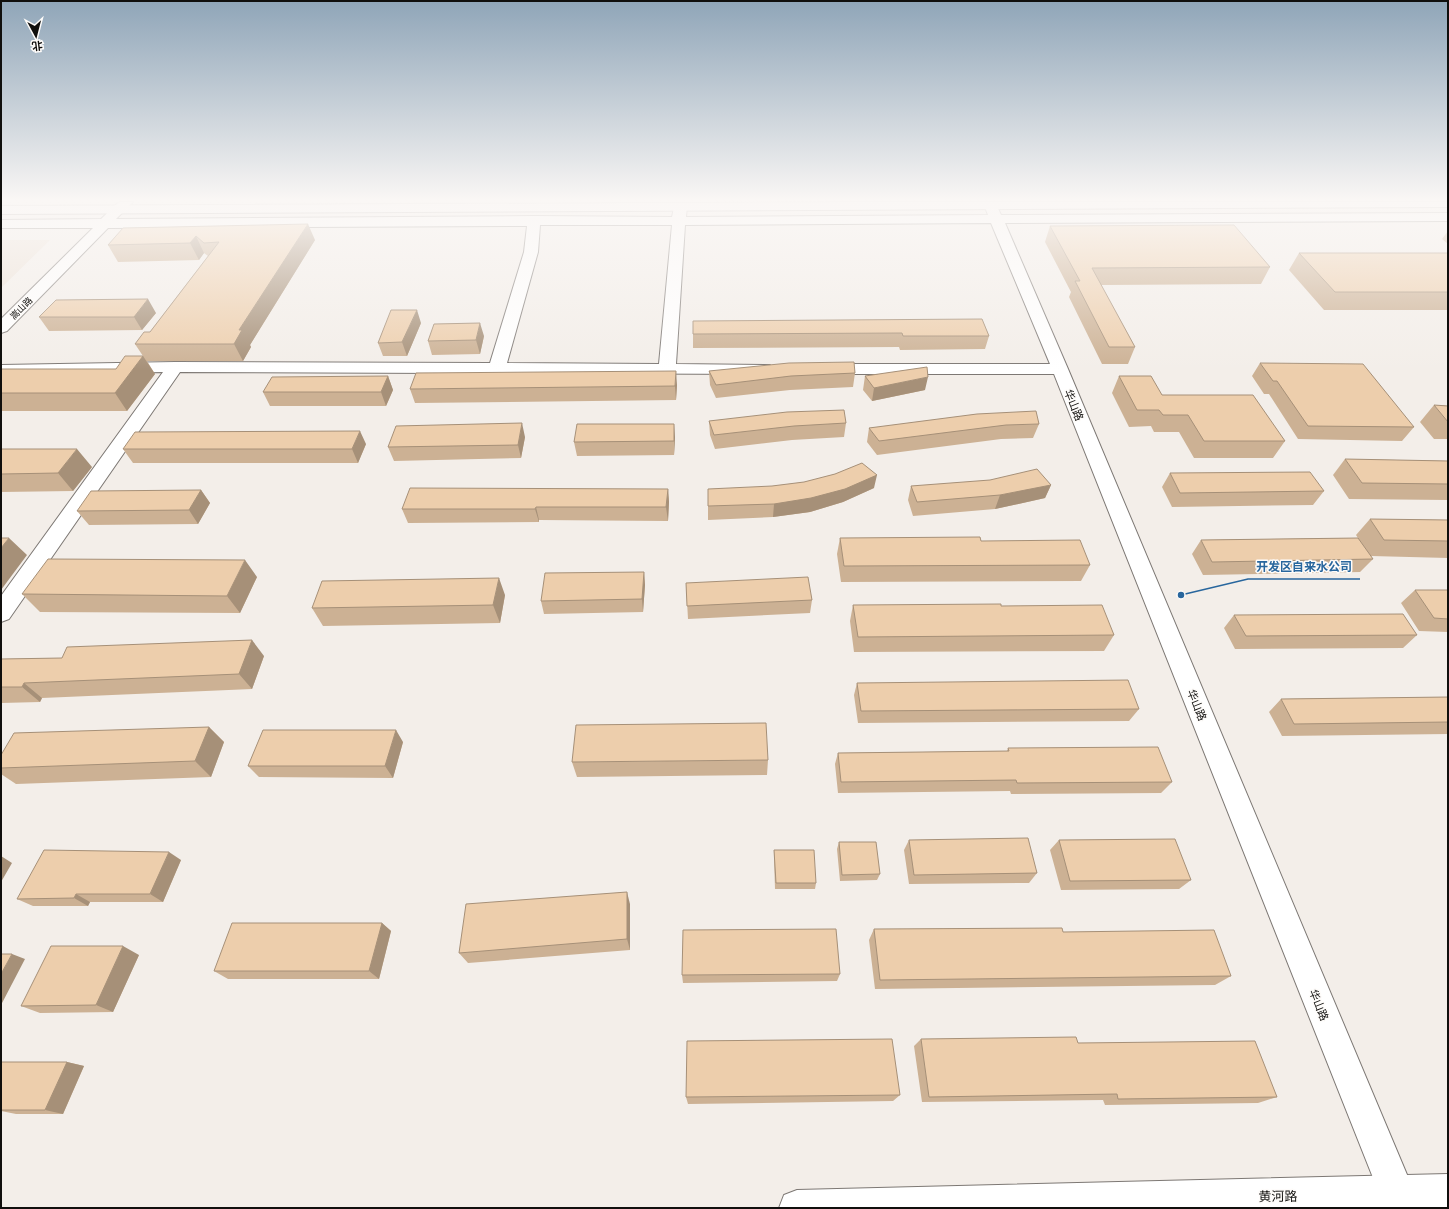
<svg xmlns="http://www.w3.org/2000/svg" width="1449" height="1209" viewBox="0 0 1449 1209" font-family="Inter,'Noto Sans SC',sans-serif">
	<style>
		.built { fill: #ece1d6 }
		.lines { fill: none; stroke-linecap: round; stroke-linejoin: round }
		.minor-casing { stroke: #7d7874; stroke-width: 2 }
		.major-casing { stroke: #7d7874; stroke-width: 2 }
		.minor { fill: #fff; fill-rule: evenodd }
		.major { fill: #fff; fill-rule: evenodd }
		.wall { fill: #ccb194 }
		.shaded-wall { fill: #a69078 }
		.building { fill: #edceac; stroke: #a69078 }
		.labels { text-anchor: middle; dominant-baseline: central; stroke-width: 3; stroke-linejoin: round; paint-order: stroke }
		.far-street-label { font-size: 9px; fill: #100f0d; stroke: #fefcfa }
		.street-label { font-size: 11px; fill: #100f0d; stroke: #fefcfa }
		.near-street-label { font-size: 13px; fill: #100f0d; stroke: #fefcfa }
		.leader { fill: none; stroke: #28669d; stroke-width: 1.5 }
		.callout-dot { fill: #28669d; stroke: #fefcfa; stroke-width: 1.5 }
		.callout-label { font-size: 12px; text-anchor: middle; font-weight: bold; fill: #28669d; stroke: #fefcfa; stroke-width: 3; stroke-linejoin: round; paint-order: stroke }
	</style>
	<rect width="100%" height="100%" fill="#f3eee9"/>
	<path class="built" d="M 1,240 L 50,240 L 1,288 Z"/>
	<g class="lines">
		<g class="minor-casing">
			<path id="minor" d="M 119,202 L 133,202 L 116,219 L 534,216 L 672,217 L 675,203 L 685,203 L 687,206 L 686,217 L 988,215 L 983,202 L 995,202 L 1001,215 L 1448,213 L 1448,221 L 1005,223 L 1068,369 L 1421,1208 L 1385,1208 L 1054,374 L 825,374 L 819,373 L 817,369 L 819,365 L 825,364 L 1050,364 L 991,223 L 685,225 L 676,364 L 770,365 L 772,369 L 770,373 L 764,374 L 180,372 L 9,619 L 1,622 L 1,596 L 163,372 L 1,375 L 1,365 L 175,362 L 490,363 L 524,252 L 527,226 L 108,228 L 7,331 L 1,333 L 1,319 L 93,228 L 1,228 L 1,220 L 101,219 ZM 540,225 L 672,225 L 659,364 L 507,363 L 538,252 Z"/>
		</g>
		<g class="major-casing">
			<path id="major" d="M 858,202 L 1448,202 L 1448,207 L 1,214 L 1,206 Z
				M 1448,1174 L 1448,1208 L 779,1208 L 784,1195 L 797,1190 Z"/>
		</g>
		<use href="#minor" class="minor"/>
		<use href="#major" class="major"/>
	</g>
	<path class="wall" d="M 1050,226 L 1270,267 L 1261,284 L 1101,285 L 1135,347 L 1128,364 L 1102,364 L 1069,297 L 1071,292 L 1045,242 Z
		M 123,228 L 315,240 L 250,345 L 251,347 L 243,361 L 147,361 L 155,374 L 127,411 L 1,411 L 1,369 L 116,369 L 143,356 L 135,344 L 150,332 L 208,256 L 204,253 L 199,260 L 118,262 L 108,245 Z
		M 1448,231 L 1448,244 L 1442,239 Z
		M 1299,253 L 1448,253 L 1448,310 L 1324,310 L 1289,270 Z
		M 156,313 L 142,330 L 49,331 L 39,317 Z
		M 982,319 L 989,336 L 985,349 L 900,350 L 899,347 L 693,348 L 693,334 Z
		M 421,323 L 407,356 L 383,356 L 378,343 Z
		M 484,336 L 480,354 L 432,355 L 428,341 Z
		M 1260,363 L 1414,427 L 1402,441 L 1298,439 L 1269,394 L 1264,394 L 1252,376 Z
		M 709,371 L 855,373 L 853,387 L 790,390 L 716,398 L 710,385 Z
		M 388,376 L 393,390 L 386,406 L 270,406 L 263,392 Z
		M 865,376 L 925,390 L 872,401 L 863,390 Z
		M 1119,376 L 1162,395 L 1285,441 L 1273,458 L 1194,458 L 1179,432 L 1154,432 L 1151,426 L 1129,427 L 1112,393 Z
		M 677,385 L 676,400 L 415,403 L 410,389 Z
		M 1434,405 L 1448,406 L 1448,439 L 1434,439 L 1420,422 Z
		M 709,421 L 846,423 L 844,437 L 792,440 L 715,449 L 710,435 Z
		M 1039,424 L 1033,438 L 1001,439 L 877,455 L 867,442 L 869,428 Z
		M 525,437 L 521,458 L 394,461 L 388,447 Z
		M 675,437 L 674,455 L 577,456 L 574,442 Z
		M 366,444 L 358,463 L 133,463 L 123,449 Z
		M 1,449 L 92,467 L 73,491 L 1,492 Z
		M 1345,459 L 1448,461 L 1448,500 L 1349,499 L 1333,475 Z
		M 1170,473 L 1324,491 L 1313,505 L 1172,507 L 1162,487 Z
		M 1051,485 L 1045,498 L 995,509 L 913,516 L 908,500 L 911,486 Z
		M 874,488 L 843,502 L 810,512 L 773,517 L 708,520 L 708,506 Z
		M 668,489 L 669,502 L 668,521 L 539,520 L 539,522 L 408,523 L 402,509 Z
		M 201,490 L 210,503 L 198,524 L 89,525 L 77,511 Z
		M 1370,519 L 1448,520 L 1448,558 L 1371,556 L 1373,559 L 1360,572 L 1203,575 L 1192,554 L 1201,540 L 1358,538 L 1356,535 Z
		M 840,538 L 1090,565 L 1081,581 L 841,582 L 837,554 Z
		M 644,572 L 645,585 L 643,612 L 544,614 L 541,601 Z
		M 257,577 L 240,613 L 40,612 L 22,594 Z
		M 686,583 L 812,600 L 810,613 L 688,619 Z
		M 1415,590 L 1448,590 L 1448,632 L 1419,631 L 1401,603 Z
		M 505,595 L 500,623 L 323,626 L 312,608 Z
		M 853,605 L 1114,635 L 1104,651 L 854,652 L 850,621 Z
		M 1234,615 L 1417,635 L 1403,648 L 1235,649 L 1224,628 Z
		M 264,656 L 252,689 L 42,698 L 40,702 L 1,703 L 1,659 Z
		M 857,683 L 1139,709 L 1129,721 L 858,723 L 854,695 Z
		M 1448,697 L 1448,734 L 1282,736 L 1269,712 L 1281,699 Z
		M 209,727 L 224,742 L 211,777 L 16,784 L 1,774 L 1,755 Z
		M 403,742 L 393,778 L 259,777 L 248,766 Z
		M 1008,748 L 1172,782 L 1161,793 L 1011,794 L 1010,791 L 838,793 L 835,764 L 838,753 L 1007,751 Z
		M 768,760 L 767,775 L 577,777 L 572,762 Z
		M 909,840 L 1037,873 L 1029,883 L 909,884 L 904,850 Z
		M 1059,840 L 1191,880 L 1179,889 L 1061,890 L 1050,850 Z
		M 839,842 L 880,874 L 877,880 L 840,881 L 837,849 Z
		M 774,850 L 816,883 L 815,889 L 775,889 L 774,857 Z
		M 181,860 L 163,902 L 90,902 L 88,906 L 33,906 L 17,899 Z
		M 630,904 L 630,950 L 468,963 L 459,953 Z
		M 382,923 L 391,931 L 379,979 L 228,979 L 214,971 Z
		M 874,929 L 1063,932 L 1231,976 L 1215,985 L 875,989 L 869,940 Z
		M 139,955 L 113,1012 L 40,1013 L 21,1006 Z
		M 840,974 L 837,981 L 683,983 L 682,975 Z
		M 921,1039 L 1078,1043 L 1277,1097 L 1258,1103 L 1105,1105 L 1103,1100 L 922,1102 L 914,1046 Z
		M 1,1062 L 67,1062 L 84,1066 L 63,1114 L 16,1114 L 1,1111 Z
		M 900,1095 L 893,1101 L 688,1104 L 686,1097 Z"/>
	<path class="shaded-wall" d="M 308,224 L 315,240 L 250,345 L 251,347 L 243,361 L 234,344 L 239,330 Z
		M 196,236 L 204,253 L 199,260 L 190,243 Z
		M 148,299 L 156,313 L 142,330 L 134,317 Z
		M 417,310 L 421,323 L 407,356 L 402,342 Z
		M 480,323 L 484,336 L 480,354 L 476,340 Z
		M 143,356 L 155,374 L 127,411 L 115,393 Z
		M 676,371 L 677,385 L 676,400 L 675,386 Z
		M 388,376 L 393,390 L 386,406 L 381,392 Z
		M 928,377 L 925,390 L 872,401 L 874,388 Z
		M 522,423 L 525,437 L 521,458 L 518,445 Z
		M 674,424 L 675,437 L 674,455 Z
		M 360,431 L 366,444 L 358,463 L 352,449 Z
		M 77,449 L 92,467 L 73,491 L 58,473 Z
		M 877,475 L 874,488 L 843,502 L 810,512 L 773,517 L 774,504 Z
		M 1051,485 L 1045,498 L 995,509 L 1000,495 Z
		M 668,489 L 669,502 L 668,521 L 666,507 Z
		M 201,490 L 210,503 L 198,524 L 189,510 Z
		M 536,507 L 539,520 L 539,522 L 535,509 Z
		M 9,538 L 27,555 L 1,590 L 1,548 Z
		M 245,560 L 257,577 L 240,613 L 227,596 Z
		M 644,572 L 645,585 L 643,612 L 642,599 Z
		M 499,578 L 505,595 L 500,623 L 493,605 Z
		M 252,640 L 264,656 L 252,689 L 239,674 Z
		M 24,683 L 42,698 L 40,702 L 22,687 Z
		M 209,727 L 224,742 L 211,777 L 195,761 Z
		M 396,730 L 403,742 L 393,778 L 385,766 Z
		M 169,852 L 181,860 L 163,902 L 150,894 Z
		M 1,856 L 12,863 L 1,882 Z
		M 627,892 L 630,904 L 630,950 L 627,939 Z
		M 76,894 L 90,902 L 88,906 L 74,898 Z
		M 382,923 L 391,931 L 379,979 L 369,971 Z
		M 123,946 L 139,955 L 113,1012 L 96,1005 Z
		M 12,954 L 25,959 L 1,1005 L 1,974 Z
		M 67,1062 L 84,1066 L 63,1114 L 45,1110 Z"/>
	<path class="building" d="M 308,224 L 239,330 L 242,330 L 234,344 L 135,344 L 144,332 L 150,332 L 219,242 L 204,243 L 196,236 L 190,243 L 108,245 L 123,228 Z
		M 1234,225 L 1270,267 L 1092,268 L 1135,347 L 1109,347 L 1075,281 L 1080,281 L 1050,226 Z
		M 1299,253 L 1448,253 L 1448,292 L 1335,292 Z
		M 148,299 L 134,317 L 39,317 L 56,300 Z
		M 391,310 L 417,310 L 402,342 L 378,343 Z
		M 982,319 L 989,336 L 903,336 L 902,333 L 693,334 L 693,321 Z
		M 480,323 L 476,340 L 428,341 L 434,324 Z
		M 125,356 L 143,356 L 115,393 L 1,393 L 1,369 L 116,369 Z
		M 854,362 L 855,373 L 791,376 L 716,385 L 709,371 L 789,363 Z
		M 1260,363 L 1363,364 L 1414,427 L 1308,426 L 1277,381 L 1273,381 Z
		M 927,367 L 928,377 L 874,388 L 865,376 Z
		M 676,371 L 675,386 L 410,389 L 416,373 Z
		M 388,376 L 381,392 L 263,392 L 272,377 Z
		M 1119,376 L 1151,376 L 1162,395 L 1253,395 L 1285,441 L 1204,441 L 1188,415 L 1163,415 L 1159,410 L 1137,410 Z
		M 1434,405 L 1448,406 L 1448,422 Z
		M 844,410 L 846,423 L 794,426 L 714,435 L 709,421 L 787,412 Z
		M 1036,411 L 1039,424 L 1006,425 L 879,441 L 869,428 L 977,414 Z
		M 522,423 L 518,445 L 388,447 L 396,426 Z
		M 577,424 L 674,424 L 674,441 L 574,442 Z
		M 360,431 L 352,449 L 123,449 L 135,432 Z
		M 1,449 L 77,449 L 58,473 L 1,474 Z
		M 1345,459 L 1448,461 L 1448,484 L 1362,483 Z
		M 862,463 L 877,475 L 845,489 L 811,498 L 774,504 L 708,506 L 708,489 L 772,486 L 804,482 L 835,474 Z
		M 1037,469 L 1051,485 L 1000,495 L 917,502 L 911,486 L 990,480 Z
		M 1310,472 L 1324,491 L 1180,493 L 1170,473 Z
		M 410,488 L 668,489 L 666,507 L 536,507 L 535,509 L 402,509 Z
		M 201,490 L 189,510 L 77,511 L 91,491 Z
		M 1370,519 L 1448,520 L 1448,541 L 1384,540 Z
		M 980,537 L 981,541 L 1080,540 L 1090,565 L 844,566 L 840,538 Z
		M 1,538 L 9,538 L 1,548 Z
		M 1358,538 L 1373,559 L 1212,562 L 1201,540 Z
		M 48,559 L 245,560 L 227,596 L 22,594 Z
		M 644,572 L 642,599 L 541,601 L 545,573 Z
		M 808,577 L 812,600 L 687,606 L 686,583 Z
		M 499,578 L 493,605 L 312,608 L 322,581 Z
		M 1415,590 L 1448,590 L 1448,619 L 1434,618 Z
		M 1001,604 L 1001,606 L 1102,605 L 1114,635 L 858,637 L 853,605 Z
		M 1403,614 L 1417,635 L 1246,636 L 1234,615 Z
		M 252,640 L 239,674 L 24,683 L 22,687 L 1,687 L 1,659 L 62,658 L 67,647 Z
		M 1128,680 L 1139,709 L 861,711 L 857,683 Z
		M 1448,697 L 1448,722 L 1294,724 L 1281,699 Z
		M 766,723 L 768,760 L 572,762 L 576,725 Z
		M 209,727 L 195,761 L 1,768 L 1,755 L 14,733 Z
		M 263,730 L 396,730 L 385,766 L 248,766 Z
		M 1158,747 L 1172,782 L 1017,783 L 1016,780 L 841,782 L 838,753 L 1009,751 L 1008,748 Z
		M 1028,838 L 1037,873 L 914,875 L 909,840 Z
		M 1175,839 L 1191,880 L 1070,881 L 1059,840 Z
		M 839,842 L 876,842 L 880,874 L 842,875 Z
		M 44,850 L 169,852 L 150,894 L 76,894 L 74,898 L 17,899 Z
		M 774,850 L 814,850 L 816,883 L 776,883 Z
		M 627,892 L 627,939 L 459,953 L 466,904 Z
		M 232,923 L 382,923 L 369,971 L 214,971 Z
		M 1062,928 L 1063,932 L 1214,930 L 1231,976 L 880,980 L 874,929 Z
		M 836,929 L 840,974 L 682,975 L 683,930 Z
		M 51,946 L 123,946 L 96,1005 L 21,1006 Z
		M 1,954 L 12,954 L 1,974 Z
		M 1076,1037 L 1078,1043 L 1255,1041 L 1277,1097 L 1118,1099 L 1117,1094 L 929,1097 L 921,1039 Z
		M 892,1039 L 900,1095 L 686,1097 L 687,1041 Z
		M 1,1062 L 67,1062 L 45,1110 L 1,1110 Z"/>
	<linearGradient id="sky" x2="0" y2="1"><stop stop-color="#8fa5b8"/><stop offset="0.54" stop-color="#faf7f5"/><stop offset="1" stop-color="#faf7f5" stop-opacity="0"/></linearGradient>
	<rect width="1449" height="371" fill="url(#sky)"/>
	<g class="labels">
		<g class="far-street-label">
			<text transform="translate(21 308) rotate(-45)">嵩山路</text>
		</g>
		<g class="street-label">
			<text transform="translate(1074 405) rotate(68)">华山路</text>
			<text transform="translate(1197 705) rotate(68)">华山路</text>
			<text transform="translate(1319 1005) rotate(68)">华山路</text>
		</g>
		<g class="near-street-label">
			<text transform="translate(1278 1196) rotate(-1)">黄河路</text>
		</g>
	</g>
	<path class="leader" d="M1181 595L1248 579H1360"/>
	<circle class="callout-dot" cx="1181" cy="595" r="4"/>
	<g class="callout-label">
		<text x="1304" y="571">开发区自来水公司</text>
	</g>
	<rect width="1449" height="1209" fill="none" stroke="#100f0d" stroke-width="4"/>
	<g transform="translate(36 36) rotate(173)" stroke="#fefcfa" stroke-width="3" paint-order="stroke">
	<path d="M0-3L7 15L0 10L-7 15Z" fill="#100f0d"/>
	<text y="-6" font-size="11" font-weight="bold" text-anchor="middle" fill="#100f0d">北</text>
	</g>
</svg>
